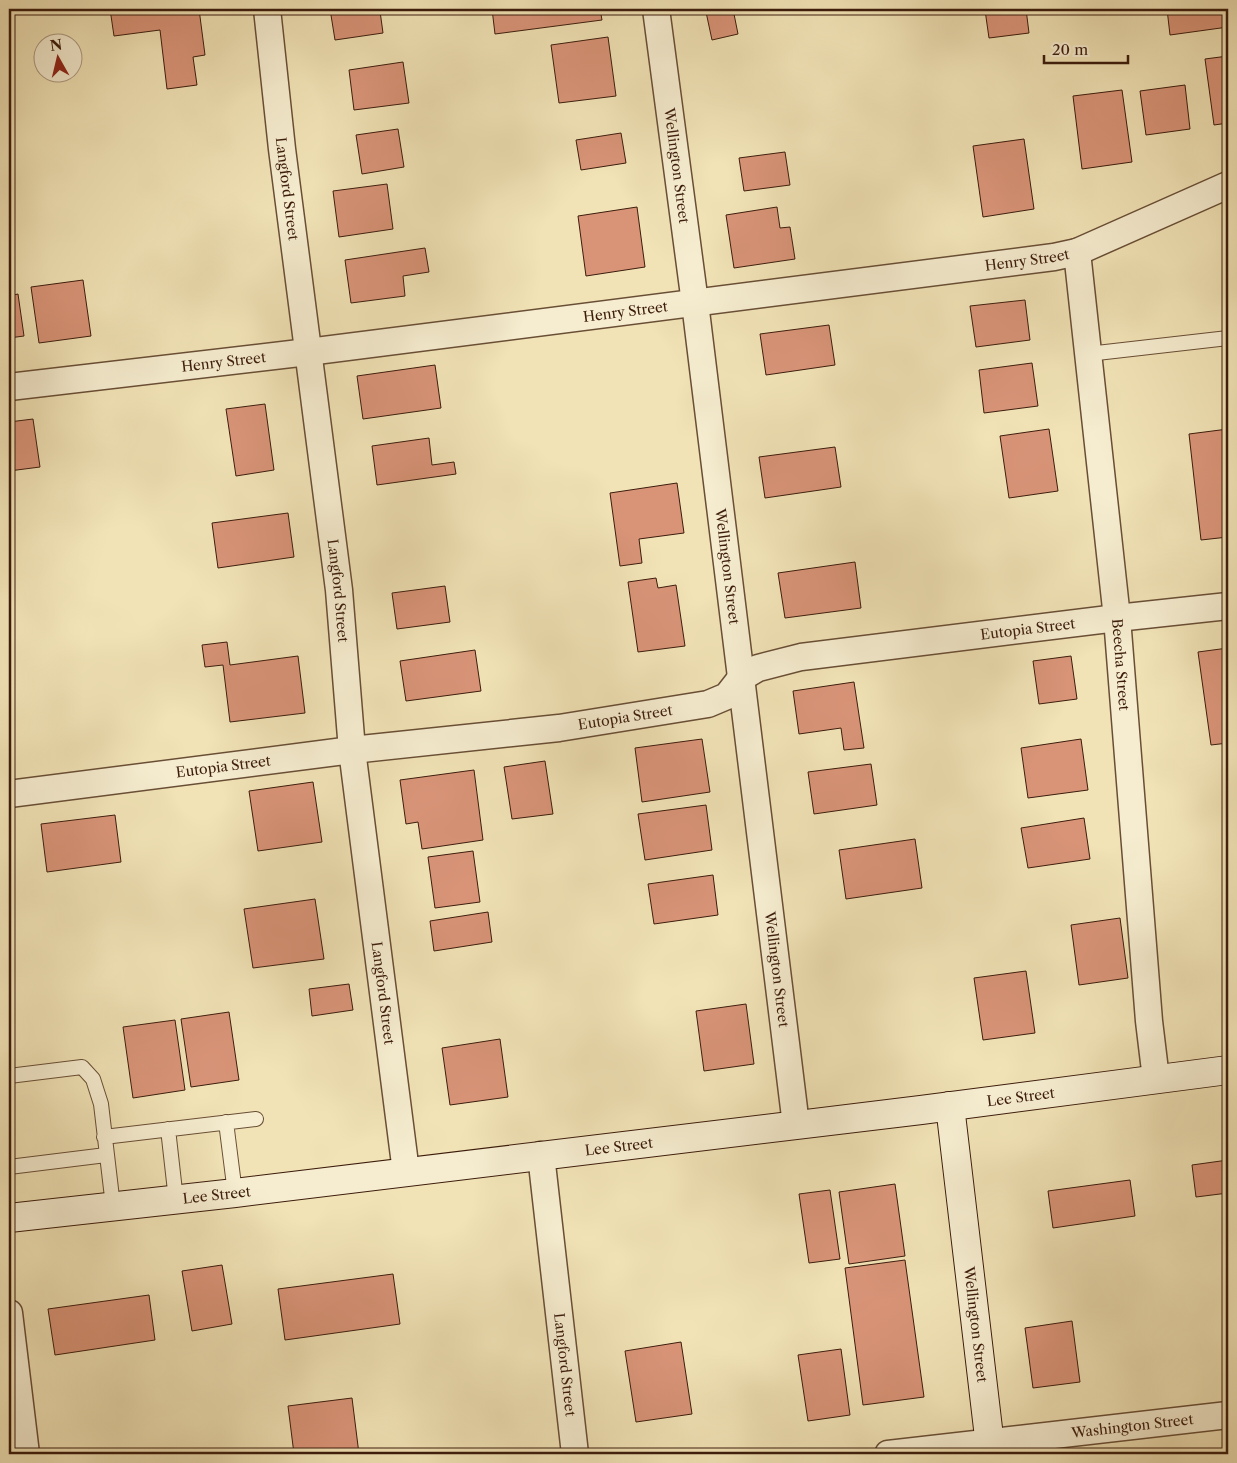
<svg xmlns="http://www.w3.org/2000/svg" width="1237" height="1463" viewBox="0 0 1237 1463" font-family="'Libre Caslon Text',serif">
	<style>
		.building { fill: #d99478; stroke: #3c1c0c }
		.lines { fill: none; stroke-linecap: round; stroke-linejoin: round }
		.lane-casing { stroke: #694e36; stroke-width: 16 }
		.street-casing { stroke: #694e36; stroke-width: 29 }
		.secondary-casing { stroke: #3c1c0c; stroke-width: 30 }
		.lane { stroke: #f6edd0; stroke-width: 14 }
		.street { stroke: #f6edd0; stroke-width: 26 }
		.secondary { stroke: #f6edd0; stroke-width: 28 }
		.labels { text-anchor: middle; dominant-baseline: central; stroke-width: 4.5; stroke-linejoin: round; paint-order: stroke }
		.street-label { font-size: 14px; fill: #3c1c0c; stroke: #f6edd0 }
	</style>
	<rect width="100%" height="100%" fill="#f1e3b6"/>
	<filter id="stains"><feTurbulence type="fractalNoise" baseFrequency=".004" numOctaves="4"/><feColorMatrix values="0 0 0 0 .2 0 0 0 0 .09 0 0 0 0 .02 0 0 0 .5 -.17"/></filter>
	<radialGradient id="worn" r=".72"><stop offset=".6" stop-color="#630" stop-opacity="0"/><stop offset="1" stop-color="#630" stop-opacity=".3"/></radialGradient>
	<path class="building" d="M 110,9 L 199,9 L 205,55 L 193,57 L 197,85 L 167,89 L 160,30 L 114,36 Z
		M 330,9 L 398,9 L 380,11 L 383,33 L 335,40 Z
		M 492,9 L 600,9 L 602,20 L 495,34 Z
		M 720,9 L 733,9 L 738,34 L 712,40 L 706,12 Z
		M 997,9 L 1026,9 L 1029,33 L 989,38 L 985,10 Z
		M 1167,9 L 1228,9 L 1228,27 L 1170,35 Z
		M 608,37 L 616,96 L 559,103 L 551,45 Z
		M 1228,56 L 1228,123 L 1214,125 L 1205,59 Z
		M 403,62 L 409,103 L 354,110 L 349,70 Z
		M 1185,85 L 1190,129 L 1146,135 L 1140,91 Z
		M 1122,90 L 1132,162 L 1082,169 L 1073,96 Z
		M 398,129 L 404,167 L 362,174 L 356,135 Z
		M 621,133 L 626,163 L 581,170 L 576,140 Z
		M 1024,139 L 1034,209 L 983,217 L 973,146 Z
		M 785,152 L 790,185 L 744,191 L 739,158 Z
		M 387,184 L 393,229 L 339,237 L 333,191 Z
		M 637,207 L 645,267 L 586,276 L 578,216 Z
		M 777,207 L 780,228 L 790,227 L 795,259 L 734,268 L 726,215 Z
		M 425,248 L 429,272 L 403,276 L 405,296 L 351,303 L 345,260 Z
		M 83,280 L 91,336 L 39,343 L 31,287 Z
		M 18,294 L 24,336 L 9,338 L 9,296 Z
		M 1025,300 L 1030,340 L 976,347 L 970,306 Z
		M 829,325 L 835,365 L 766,375 L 760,334 Z
		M 1032,363 L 1038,406 L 984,413 L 979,370 Z
		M 435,365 L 441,408 L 363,419 L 357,376 Z
		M 265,404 L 274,470 L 236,476 L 226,409 Z
		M 33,419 L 40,467 L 9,471 L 9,422 Z
		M 1049,429 L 1058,491 L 1009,498 L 1000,436 Z
		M 1228,429 L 1228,537 L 1201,540 L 1189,434 Z
		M 429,438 L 432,465 L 454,462 L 456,474 L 377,485 L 372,446 Z
		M 835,447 L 841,487 L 765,498 L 759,457 Z
		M 677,483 L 684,533 L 639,539 L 642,563 L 620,566 L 610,493 Z
		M 288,513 L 294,557 L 218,568 L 212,523 Z
		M 855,562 L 861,608 L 785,618 L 778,573 Z
		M 656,578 L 658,588 L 676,585 L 685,646 L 638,652 L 628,582 Z
		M 445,586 L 450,622 L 397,629 L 392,593 Z
		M 227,642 L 230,665 L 298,656 L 305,713 L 230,722 L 223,665 L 205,667 L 202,645 Z
		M 1228,648 L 1228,743 L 1211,745 L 1198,652 Z
		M 475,650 L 481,691 L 406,701 L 400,661 Z
		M 1071,656 L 1077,699 L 1039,704 L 1033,661 Z
		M 854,682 L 864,748 L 844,750 L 841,728 L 799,734 L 793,691 Z
		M 702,739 L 710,792 L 642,802 L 635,748 Z
		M 1081,739 L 1088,790 L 1028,798 L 1021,748 Z
		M 545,761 L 553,814 L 512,819 L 504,767 Z
		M 871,764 L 877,805 L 814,814 L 808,772 Z
		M 474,770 L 483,840 L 422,849 L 418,822 L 406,824 L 400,780 Z
		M 313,782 L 322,842 L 258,851 L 249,791 Z
		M 706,805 L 712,850 L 645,860 L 638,814 Z
		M 115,815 L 121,862 L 47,872 L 41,824 Z
		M 1084,818 L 1090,859 L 1028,868 L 1021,828 Z
		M 915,839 L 922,888 L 846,899 L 839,850 Z
		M 473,851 L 480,902 L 435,908 L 428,857 Z
		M 713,875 L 718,915 L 654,924 L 648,884 Z
		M 315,899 L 324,959 L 253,968 L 244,909 Z
		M 488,912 L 492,942 L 434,951 L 430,921 Z
		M 1120,918 L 1128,978 L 1079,985 L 1071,925 Z
		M 1026,971 L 1035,1033 L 983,1040 L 974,978 Z
		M 349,984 L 353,1010 L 312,1016 L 309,989 Z
		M 746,1004 L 754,1064 L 704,1071 L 696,1011 Z
		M 229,1012 L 239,1080 L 191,1087 L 181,1019 Z
		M 175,1020 L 185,1090 L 133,1098 L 123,1027 Z
		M 500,1039 L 508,1097 L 450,1105 L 442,1048 Z
		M 1228,1160 L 1228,1193 L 1196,1197 L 1192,1165 Z
		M 1130,1180 L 1135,1216 L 1053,1228 L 1048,1191 Z
		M 895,1184 L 905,1256 L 849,1264 L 839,1192 Z
		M 830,1190 L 840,1259 L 809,1263 L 799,1194 Z
		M 905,1260 L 924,1397 L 863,1405 L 845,1268 Z
		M 222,1265 L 232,1324 L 192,1331 L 182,1271 Z
		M 393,1274 L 400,1324 L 285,1340 L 278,1289 Z
		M 149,1295 L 155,1340 L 55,1355 L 48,1309 Z
		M 1072,1321 L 1080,1382 L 1033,1388 L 1025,1328 Z
		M 681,1342 L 692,1414 L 636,1422 L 625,1351 Z
		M 841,1349 L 850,1415 L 808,1421 L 798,1355 Z
		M 352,1398 L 359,1454 L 294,1454 L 288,1406 Z"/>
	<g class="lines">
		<g class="lane-casing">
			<path id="lane" d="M 1088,354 L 1228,338
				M 9,1076 L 82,1067 L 93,1079 L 101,1104 L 113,1206
				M 226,1122 L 235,1193
				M 168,1129 L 176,1200
				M 104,1137 L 256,1119
				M 9,1167 L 106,1155"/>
		</g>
		<g class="street-casing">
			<g id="street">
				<path id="s1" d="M 267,9 L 282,149 L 339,590 L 352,750 L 406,1172"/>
				<path id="s2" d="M 656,9 L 695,303 L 796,1125"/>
				<path id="s3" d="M 1077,252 L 1117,618 L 1149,1021 L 1156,1079"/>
				<path id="s4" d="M 9,387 L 308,352 L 1054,257 L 1077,252 L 1228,185"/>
				<path id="s5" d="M 9,794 L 352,750 L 559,728 L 708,704 L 727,696 L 741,678 L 758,668 L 801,657 L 1117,618 L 1228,606"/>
				<path id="s6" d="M 541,1155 L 575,1454"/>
				<path d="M 9,1313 L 26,1454"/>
				<path id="s7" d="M 888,1454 L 1228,1415"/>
			</g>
		</g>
		<g class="secondary-casing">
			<g id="secondary">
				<path id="s8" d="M 950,1106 L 991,1454"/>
				<path id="s9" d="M 9,1218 L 235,1193 L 921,1110 L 1228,1070"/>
			</g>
		</g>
		<use href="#lane" class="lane"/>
		<use href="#street" class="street"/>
		<use href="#secondary" class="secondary"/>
	</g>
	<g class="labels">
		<g class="street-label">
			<text stroke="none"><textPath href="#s2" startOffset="158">Wellington Street</textPath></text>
			<text stroke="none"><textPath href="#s1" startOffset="181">Langford Street</textPath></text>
			<text stroke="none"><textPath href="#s4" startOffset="1026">Henry Street</textPath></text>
			<text stroke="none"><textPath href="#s4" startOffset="621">Henry Street</textPath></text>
			<text stroke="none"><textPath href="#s4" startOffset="216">Henry Street</textPath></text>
			<text stroke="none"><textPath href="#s2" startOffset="562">Wellington Street</textPath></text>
			<text stroke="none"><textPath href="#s1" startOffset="586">Langford Street</textPath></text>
			<text stroke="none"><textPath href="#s5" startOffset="1041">Eutopia Street</textPath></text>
			<text stroke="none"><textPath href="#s3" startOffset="415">Beecha Street</textPath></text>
			<text stroke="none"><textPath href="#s5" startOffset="621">Eutopia Street</textPath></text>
			<text stroke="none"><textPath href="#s5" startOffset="216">Eutopia Street</textPath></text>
			<text stroke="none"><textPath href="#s2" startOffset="968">Wellington Street</textPath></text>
			<text stroke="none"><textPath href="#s1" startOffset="991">Langford Street</textPath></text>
			<text stroke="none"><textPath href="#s9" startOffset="1019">Lee Street</textPath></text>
			<text stroke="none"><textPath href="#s9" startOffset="614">Lee Street</textPath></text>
			<text stroke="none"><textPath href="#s9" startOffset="209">Lee Street</textPath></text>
			<text stroke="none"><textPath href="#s8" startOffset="220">Wellington Street</textPath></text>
			<text stroke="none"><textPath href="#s6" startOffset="211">Langford Street</textPath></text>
			<text stroke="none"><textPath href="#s7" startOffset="246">Washington Street</textPath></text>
		</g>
	</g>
	<rect width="1237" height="1463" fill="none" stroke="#f1e3b6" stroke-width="30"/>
	<rect x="10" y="10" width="1217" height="1443" fill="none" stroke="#3c1c0c" stroke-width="2.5"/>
	<rect x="15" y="15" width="1207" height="1433" fill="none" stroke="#3c1c0c"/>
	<g transform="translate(58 58) rotate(352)"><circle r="24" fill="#f6edd0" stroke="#ac9982"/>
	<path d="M0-4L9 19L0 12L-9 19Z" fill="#8f2418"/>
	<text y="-8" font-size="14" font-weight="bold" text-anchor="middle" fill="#3c1c0c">N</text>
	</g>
	<path d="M1044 55v8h84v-8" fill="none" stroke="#3c1c0c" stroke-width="2.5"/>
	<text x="1052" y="55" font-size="15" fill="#3c1c0c" stroke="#f6edd0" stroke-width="4" paint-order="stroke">20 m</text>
	<rect width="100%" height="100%" filter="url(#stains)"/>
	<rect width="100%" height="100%" fill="url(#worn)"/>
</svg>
